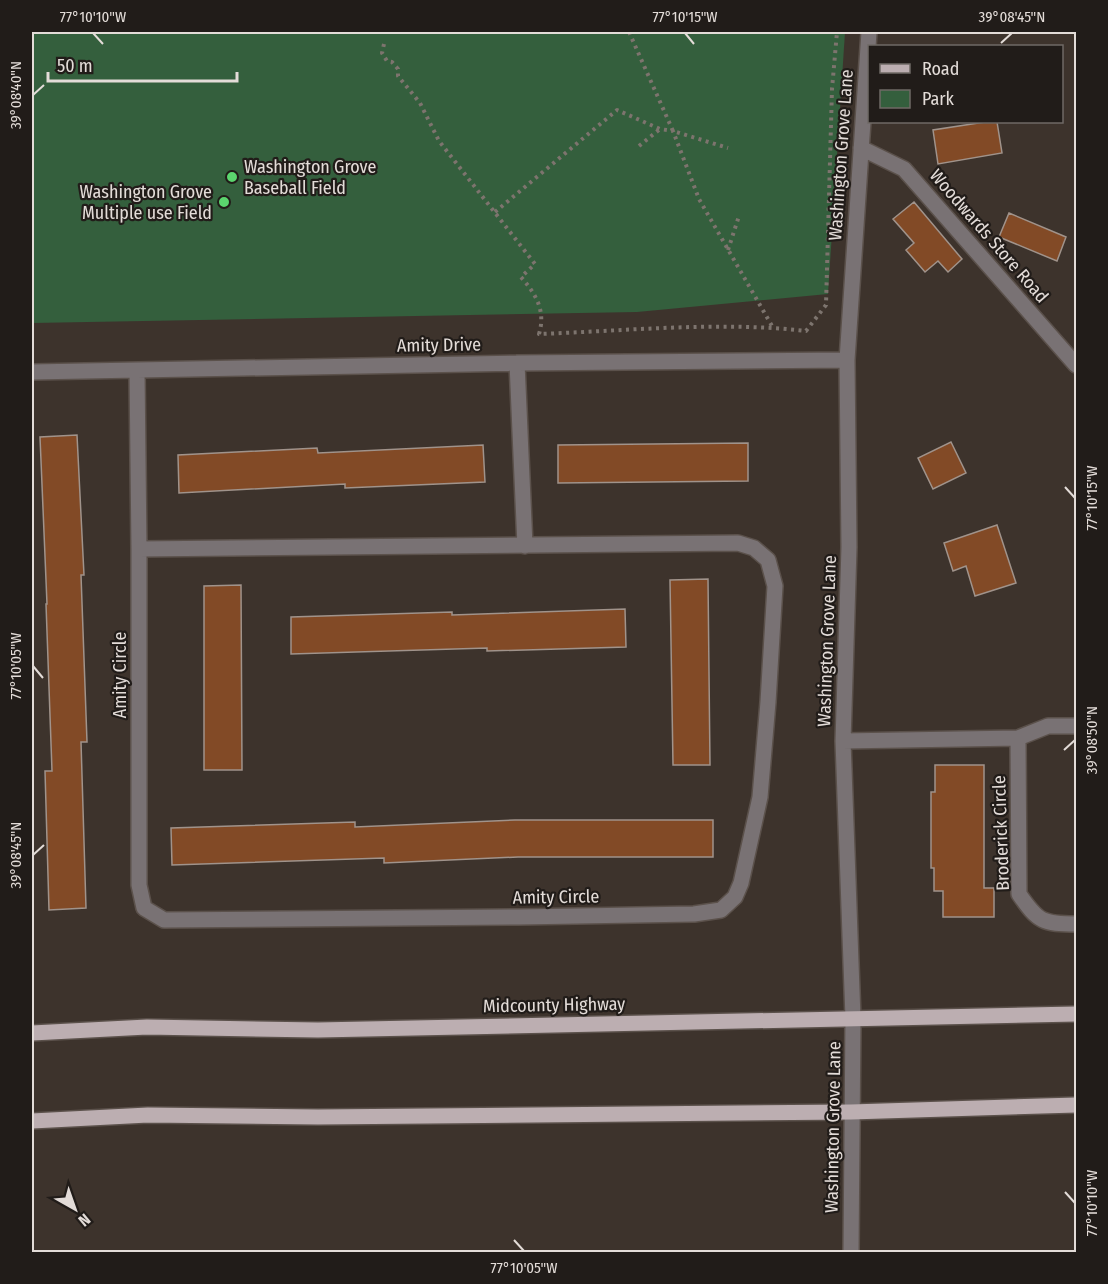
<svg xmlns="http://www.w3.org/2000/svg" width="1108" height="1284" viewBox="0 0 1108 1284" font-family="'Fira Sans Condensed',sans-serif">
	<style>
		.green { fill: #345f3d }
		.building { fill: #824a26; stroke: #a0938b; stroke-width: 1.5 }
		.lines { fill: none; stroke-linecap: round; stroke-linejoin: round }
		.minor-casing { stroke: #5b514b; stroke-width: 18 }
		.major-casing { stroke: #5b514b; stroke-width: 18 }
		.path { stroke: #7d746e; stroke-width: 4; stroke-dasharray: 3 4.5; stroke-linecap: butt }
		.minor { stroke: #797274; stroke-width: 15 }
		.major { stroke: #bcaeb1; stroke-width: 15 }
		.ticks { fill: none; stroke: #e3dcd8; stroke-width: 2 }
		.poi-dot { fill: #5bd56e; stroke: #211c19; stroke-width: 2 }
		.labels { text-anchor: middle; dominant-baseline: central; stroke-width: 4.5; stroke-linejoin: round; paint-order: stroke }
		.street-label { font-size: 18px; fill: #e3dcd8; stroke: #211c19 }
		.poi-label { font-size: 18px; fill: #e3dcd8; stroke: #211c19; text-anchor: start }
		.neatline { fill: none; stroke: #e3dcd8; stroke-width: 2 }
		.ticks-label { font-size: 15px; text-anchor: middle; fill: #e3dcd8 }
	</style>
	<rect width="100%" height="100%" fill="#3d332c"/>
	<path class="green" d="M 32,32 L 845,32 L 828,294 L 637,312 L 32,323 Z"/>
	<path class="building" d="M 985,122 L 997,122 L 1002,153 L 938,164 L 933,130 Z
		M 914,202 L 962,259 L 948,272 L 938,261 L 925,272 L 906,250 L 914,243 L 893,219 Z
		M 1009,213 L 1066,237 L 1057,261 L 999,237 Z
		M 77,435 L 84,575 L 81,575 L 87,742 L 81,742 L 86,908 L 49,910 L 45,771 L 52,771 L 46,604 L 47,604 L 40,437 Z
		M 951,442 L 966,473 L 933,489 L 918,458 Z
		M 748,443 L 748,481 L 558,483 L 558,445 Z
		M 483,445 L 485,482 L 345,488 L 345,484 L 179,493 L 178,455 L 317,448 L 318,453 Z
		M 997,525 L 1016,583 L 975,596 L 966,566 L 953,571 L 944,543 Z
		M 708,579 L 710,765 L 673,765 L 670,580 Z
		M 241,585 L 242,770 L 204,770 L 204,586 Z
		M 625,609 L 626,647 L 487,651 L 487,648 L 291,654 L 291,617 L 452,612 L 452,615 Z
		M 935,765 L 984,765 L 984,888 L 994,888 L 994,917 L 943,917 L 943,891 L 934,891 L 934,868 L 931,868 L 931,792 L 935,792 Z
		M 515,820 L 713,820 L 713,857 L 518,857 L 384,863 L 384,858 L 172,865 L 171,828 L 355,822 L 355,827 Z"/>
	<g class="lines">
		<g class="minor-casing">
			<path id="minor" d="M 861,148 L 904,169 L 1076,365
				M 517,363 L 525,546
				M 137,371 L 139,549 L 139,885 L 144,908 L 164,920 L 519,917 L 694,914 L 721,910 L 735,897 L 741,883 L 760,797 L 768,702 L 775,586 L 768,560 L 754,548 L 738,543 L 139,549
				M 32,372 L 517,363 L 847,360
				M 1018,738 L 1019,894 C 1038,922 1043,924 1076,924
				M 843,741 L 1018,738 L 1048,726 L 1076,726
				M 851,1252 L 853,1018 L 843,741 L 849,547 L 847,360 L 869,32"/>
		</g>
		<g class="major-casing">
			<path id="major" d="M 32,1033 L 147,1027 L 318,1030 L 1076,1014
				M 32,1121 L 148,1115 L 318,1117 L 851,1112 L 1076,1105"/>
		</g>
		<path class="path" d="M 629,32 L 673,131 L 728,148
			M 384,44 L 382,53 L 387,61 L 392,62 L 398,69 L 398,76 L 420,103 L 439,141 L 535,264 L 521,277 C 536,294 546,311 539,334 C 625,331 721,321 806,331 L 826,305 L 832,89 L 837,32
			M 639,146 L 660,129
			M 495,212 L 617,110 L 660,129 L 673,131 L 699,199 L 772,326
			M 728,250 L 739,216"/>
		<use href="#minor" class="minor"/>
		<use href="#major" class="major"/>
	</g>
	<path class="ticks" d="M 93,33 L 103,44M 685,33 L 694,44M 1001,43 L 1012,33M 33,95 L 44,85M 1065,487 L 1075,498M 33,666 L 43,678M 1064,750 L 1075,740M 33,855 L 44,845M 1065,1192 L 1075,1203M 514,1240 L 524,1251"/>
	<g class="poi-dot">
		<circle cx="232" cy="177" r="6"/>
		<circle cx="224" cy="202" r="6"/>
	</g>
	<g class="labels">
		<g class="street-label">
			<text transform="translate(841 155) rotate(-86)">Washington Grove Lane</text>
			<text transform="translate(989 236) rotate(49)">Woodwards Store Road</text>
			<text transform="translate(439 345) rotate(-1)">Amity Drive</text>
			<text transform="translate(827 641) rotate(-88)">Washington Grove Lane</text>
			<text transform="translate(120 675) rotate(-90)">Amity Circle</text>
			<text transform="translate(1001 833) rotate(-92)">Broderick Circle</text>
			<text transform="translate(556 897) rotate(-1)">Amity Circle</text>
			<text transform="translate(554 1005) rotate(-1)">Midcounty Highway</text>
			<text transform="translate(833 1127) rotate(-89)">Washington Grove Lane</text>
		</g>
		<g class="poi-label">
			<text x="244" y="167">Washington Grove<tspan x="244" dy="21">Baseball Field</tspan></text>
			<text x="212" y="192" text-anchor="end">Washington Grove<tspan x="212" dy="21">Multiple use Field</tspan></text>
		</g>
	</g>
	<rect width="1108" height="1284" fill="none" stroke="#211c19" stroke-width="66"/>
	<rect x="868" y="45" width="195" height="78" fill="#211c19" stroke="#6f6965" stroke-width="1.5"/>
	<rect x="880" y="64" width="30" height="9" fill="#bcaeb1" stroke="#6f6965" stroke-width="1.5"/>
	<text x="922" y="75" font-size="18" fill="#e3dcd8">Road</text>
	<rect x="880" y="90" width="30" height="18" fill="#345f3d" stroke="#6f6965" stroke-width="1.5"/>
	<text x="922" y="105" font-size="18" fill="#e3dcd8">Park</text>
	<g transform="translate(75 1209) rotate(140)" stroke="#211c19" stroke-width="4.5" paint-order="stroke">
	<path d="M0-4.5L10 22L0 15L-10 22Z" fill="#e3dcd8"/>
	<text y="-9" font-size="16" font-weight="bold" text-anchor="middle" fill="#e3dcd8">N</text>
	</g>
	<path d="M48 72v9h189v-9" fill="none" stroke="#e3dcd8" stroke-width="3"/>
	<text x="57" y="72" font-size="18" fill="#e3dcd8" stroke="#211c19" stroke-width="4.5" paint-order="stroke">50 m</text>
	<rect x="33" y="33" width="1042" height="1218" class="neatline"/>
	<g class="ticks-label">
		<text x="93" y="22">77°10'10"W</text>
		<text x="685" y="22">77°10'15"W</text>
		<text x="1012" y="22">39°08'45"N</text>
		<text transform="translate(16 95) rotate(-90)" y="5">39°08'40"N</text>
		<text transform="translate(1092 498) rotate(-90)" y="5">77°10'15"W</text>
		<text transform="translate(16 666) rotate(-90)" y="5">77°10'05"W</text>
		<text transform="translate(1092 740) rotate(-90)" y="5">39°08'50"N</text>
		<text transform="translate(16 855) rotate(-90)" y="5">39°08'45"N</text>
		<text transform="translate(1092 1203) rotate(-90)" y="5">77°10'10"W</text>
		<text x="524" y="1273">77°10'05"W</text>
	</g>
</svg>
